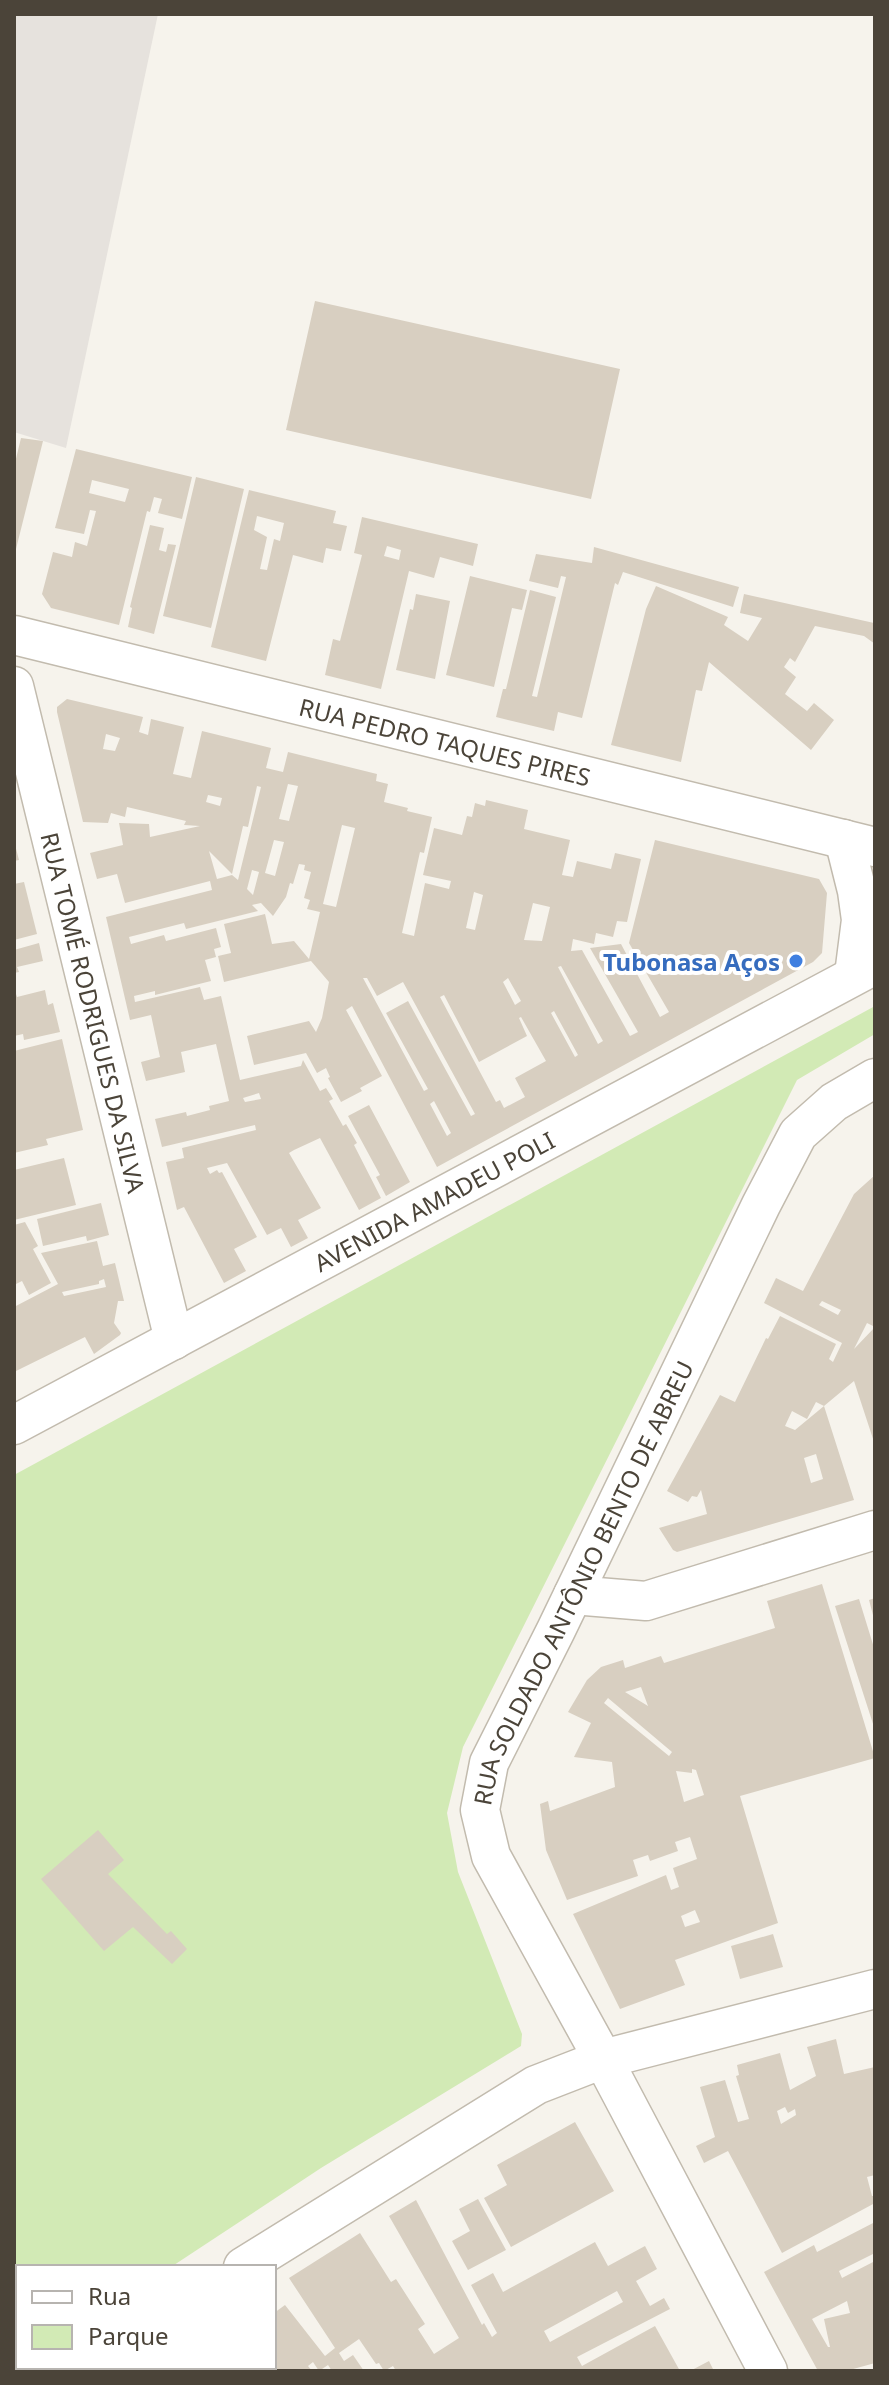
<svg xmlns="http://www.w3.org/2000/svg" width="889" height="2385" viewBox="0 0 889 2385" font-family="'Noto Sans',sans-serif">
	<style>
		.industrial { fill: #e6e2dd }
		.green { fill: #d2eab5 }
		.building { fill: #d8cfc1; fill-rule: evenodd }
		.lines { fill: none; stroke-linecap: round; stroke-linejoin: round }
		.minor-casing { stroke: #c2bbae; stroke-width: 41 }
		.minor { stroke: #fff; stroke-width: 38 }
		.shop-dot { fill: #3f7fe0; stroke: #fff; stroke-width: 3 }
		.labels { text-anchor: middle; dominant-baseline: central; stroke-width: 8; stroke-linejoin: round; paint-order: stroke }
		.street-label { font-size: 24px; fill: #4b4439; stroke: #fff }
		.shop-label { font-size: 24px; font-weight: bold; fill: #366cbe; stroke: #fff; text-anchor: end }
	</style>
	<rect width="100%" height="100%" fill="#f6f3ec"/>
	<path class="industrial" d="M 14,14 L 158,14 L 66,448 L 14,432 Z"/>
	<path class="green" d="M 875,1006 L 875,1034 L 797,1080 L 463,1747 L 447,1813 L 458,1872 L 522,2034 L 521,2046 L 321,2168 L 171,2267 L 18,2267 L 18,2367 L 51,2367 L 46,2371 L 14,2371 L 14,1475 Z"/>
	<path class="building" d="M 315,301 L 620,369 L 591,499 L 286,430 Z
		M 21,438 L 43,441 L 15,553 L 14,467 Z
		M 76,449 L 192,477 L 182,519 L 158,513 L 162,499 L 154,497 L 150,512 L 147,511 L 119,625 L 51,608 L 42,594 L 53,552 L 72,557 L 75,542 L 87,546 L 96,511 L 90,510 L 84,534 L 55,528 ZM 92,480 L 129,489 L 125,502 L 89,493 Z
		M 196,477 L 244,489 L 211,628 L 163,616 Z
		M 249,490 L 336,511 L 333,523 L 347,526 L 341,551 L 326,548 L 323,563 L 293,555 L 266,661 L 211,647 ZM 257,516 L 284,523 L 280,541 L 274,539 L 267,570 L 260,569 L 267,537 L 254,530 Z
		M 362,517 L 478,544 L 473,566 L 440,557 L 434,578 L 409,571 L 381,689 L 325,675 L 333,639 L 340,641 L 362,555 L 354,553 ZM 387,546 L 401,550 L 399,560 L 384,556 Z
		M 150,525 L 164,528 L 159,550 L 166,552 L 168,544 L 176,545 L 154,634 L 128,627 L 132,608 L 130,607 Z
		M 594,547 L 739,587 L 733,607 L 623,572 L 618,585 L 615,583 L 582,718 L 558,712 L 554,731 L 496,717 L 503,689 L 506,689 L 530,590 L 556,597 L 532,696 L 537,697 L 566,577 L 561,576 L 558,588 L 529,581 L 536,554 L 592,563 Z
		M 470,576 L 527,590 L 522,610 L 512,608 L 494,687 L 446,675 Z
		M 656,586 L 728,617 L 724,625 L 748,641 L 762,618 L 740,613 L 744,594 L 874,623 L 875,644 L 864,636 L 815,626 L 795,662 L 790,658 L 784,667 L 796,677 L 785,694 L 807,711 L 814,703 L 834,720 L 811,750 L 709,662 L 702,691 L 696,690 L 681,762 L 611,745 L 646,609 Z
		M 416,594 L 450,601 L 435,679 L 396,670 L 410,609 L 413,610 Z
		M 67,699 L 143,717 L 139,732 L 148,735 L 151,719 L 184,727 L 173,774 L 191,778 L 202,731 L 271,748 L 266,768 L 283,772 L 288,752 L 377,774 L 376,781 L 388,784 L 384,802 L 408,808 L 407,811 L 432,817 L 424,853 L 420,852 L 402,933 L 414,936 L 425,883 L 449,889 L 451,881 L 423,875 L 434,828 L 462,835 L 467,816 L 472,817 L 475,803 L 485,806 L 486,800 L 528,810 L 524,829 L 570,840 L 562,875 L 573,877 L 577,861 L 611,869 L 615,853 L 641,859 L 627,922 L 617,921 L 613,937 L 596,933 L 594,944 L 573,939 L 571,951 L 582,950 L 630,1036 L 638,1032 L 590,948 L 621,944 L 660,1017 L 669,1012 L 629,943 L 655,840 L 819,879 L 827,893 L 822,953 L 813,962 L 437,1167 L 352,1006 L 346,1010 L 382,1076 L 360,1088 L 362,1091 L 341,1102 L 328,1078 L 330,1077 L 326,1068 L 317,1073 L 306,1053 L 254,1065 L 247,1036 L 309,1021 L 316,1032 L 322,1018 L 329,982 L 311,961 L 224,982 L 218,956 L 231,953 L 224,924 L 265,914 L 272,944 L 294,941 L 309,959 L 320,912 L 307,909 L 310,900 L 304,898 L 311,872 L 304,870 L 305,865 L 299,864 L 293,884 L 290,883 L 286,897 L 273,916 L 261,903 L 252,905 L 258,911 L 186,929 L 184,923 L 129,937 L 131,944 L 164,935 L 166,941 L 216,928 L 221,947 L 214,949 L 216,957 L 205,960 L 211,981 L 155,995 L 155,991 L 134,996 L 135,1002 L 200,987 L 204,1000 L 221,996 L 240,1080 L 301,1066 L 303,1060 L 320,1091 L 326,1088 L 333,1099 L 329,1101 L 343,1126 L 346,1124 L 357,1143 L 354,1145 L 381,1198 L 359,1210 L 320,1138 L 294,1150 L 289,1153 L 321,1208 L 298,1220 L 308,1238 L 291,1247 L 281,1228 L 267,1235 L 227,1163 L 207,1168 L 210,1174 L 217,1170 L 219,1173 L 222,1172 L 257,1237 L 234,1249 L 246,1271 L 224,1283 L 184,1207 L 177,1210 L 166,1162 L 184,1158 L 182,1148 L 256,1130 L 255,1125 L 162,1147 L 155,1119 L 186,1112 L 187,1116 L 210,1110 L 209,1106 L 229,1101 L 216,1044 L 181,1052 L 185,1072 L 146,1081 L 141,1062 L 160,1057 L 151,1015 L 130,1020 L 106,917 L 212,890 L 210,881 L 125,903 L 117,874 L 97,879 L 90,853 L 123,845 L 119,823 L 149,824 L 150,837 L 200,826 L 184,825 L 186,821 L 127,807 L 125,817 L 111,813 L 108,823 L 83,822 L 57,712 L 57,707 ZM 106,734 L 120,738 L 115,751 L 103,749 ZM 288,784 L 298,786 L 289,821 L 279,819 ZM 257,786 L 261,787 L 238,880 L 232,875 L 217,879 L 209,851 L 232,874 L 243,826 L 248,827 ZM 208,795 L 222,798 L 220,806 L 206,802 ZM 342,825 L 355,828 L 336,907 L 323,904 ZM 274,840 L 284,842 L 275,876 L 265,873 ZM 252,870 L 259,872 L 253,895 L 247,889 ZM 474,892 L 483,895 L 475,930 L 466,928 ZM 533,903 L 550,907 L 542,941 L 524,940 ZM 561,966 L 603,1041 L 598,1044 L 558,967 ZM 363,978 L 367,978 L 377,996 L 403,982 L 475,1114 L 471,1116 L 408,1001 L 386,1013 L 428,1089 L 424,1091 ZM 508,978 L 521,1001 L 515,1005 L 503,982 ZM 444,995 L 479,1062 L 527,1036 L 519,1018 L 521,1017 L 546,1061 L 515,1078 L 525,1097 L 504,1108 L 500,1100 L 496,1102 L 440,997 ZM 554,1011 L 578,1055 L 575,1057 L 551,1013 ZM 259,1093 L 261,1099 L 245,1102 L 243,1098 ZM 434,1101 L 451,1133 L 447,1136 L 430,1104 Z
		M 14,841 L 19,860 L 14,861 Z
		M 24,882 L 37,934 L 14,940 L 14,884 Z
		M 39,943 L 43,961 L 17,967 L 19,972 L 14,973 L 14,950 Z
		M 14,988 L 17,997 L 45,990 L 48,1005 L 53,1003 L 60,1032 L 24,1040 L 23,1034 L 14,1036 Z
		M 62,1039 L 83,1130 L 46,1139 L 48,1145 L 14,1153 L 14,1051 Z
		M 369,1105 L 410,1182 L 386,1196 L 376,1177 L 380,1175 L 348,1116 Z
		M 64,1158 L 76,1205 L 14,1220 L 14,1170 Z
		M 875,1175 L 875,1445 L 854,1381 L 824,1406 L 816,1402 L 807,1419 L 792,1411 L 785,1426 L 795,1430 L 824,1406 L 854,1500 L 677,1552 L 673,1550 L 659,1528 L 707,1514 L 701,1490 L 697,1497 L 692,1496 L 688,1502 L 667,1491 L 720,1395 L 735,1402 L 766,1338 L 768,1339 L 780,1316 L 836,1344 L 829,1359 L 833,1362 L 842,1343 L 764,1303 L 776,1278 L 803,1291 L 854,1194 ZM 822,1301 L 841,1310 L 838,1315 L 819,1305 ZM 867,1323 L 875,1327 L 854,1349 ZM 816,1454 L 823,1479 L 811,1483 L 804,1458 Z
		M 101,1203 L 109,1235 L 87,1241 L 86,1236 L 43,1246 L 37,1219 Z
		M 25,1222 L 38,1246 L 33,1249 L 51,1283 L 29,1295 L 22,1281 L 14,1285 L 14,1225 Z
		M 97,1241 L 103,1266 L 115,1263 L 124,1301 L 118,1301 L 114,1323 L 121,1333 L 120,1335 L 94,1354 L 85,1337 L 14,1372 L 14,1307 L 58,1284 L 41,1253 ZM 104,1279 L 106,1287 L 64,1296 L 62,1292 L 99,1284 L 99,1281 Z
		M 822,1584 L 875,1758 L 740,1796 L 778,1923 L 675,1960 L 685,1985 L 620,2009 L 573,1914 L 666,1875 L 671,1890 L 679,1887 L 673,1868 L 697,1859 L 690,1837 L 675,1842 L 678,1851 L 650,1861 L 648,1855 L 633,1860 L 638,1876 L 567,1900 L 546,1850 L 540,1804 L 548,1801 L 550,1811 L 615,1787 L 612,1762 L 574,1757 L 591,1723 L 568,1712 L 587,1680 L 601,1667 L 623,1660 L 625,1668 L 661,1656 L 664,1663 L 775,1628 L 767,1601 ZM 641,1687 L 648,1706 L 625,1692 ZM 608,1698 L 672,1752 L 669,1756 L 604,1703 ZM 692,1769 L 696,1770 L 704,1795 L 684,1802 L 676,1771 L 692,1773 ZM 695,1910 L 700,1922 L 685,1927 L 681,1916 Z
		M 875,1598 L 875,1619 L 874,1619 L 869,1600 Z
		M 859,1599 L 875,1651 L 874,1727 L 835,1606 Z
		M 98,1830 L 124,1860 L 108,1874 L 167,1934 L 171,1931 L 187,1949 L 172,1964 L 133,1927 L 104,1951 L 41,1879 Z
		M 773,1934 L 783,1967 L 740,1979 L 731,1946 Z
		M 836,2039 L 844,2074 L 875,2067 L 875,2175 L 867,2177 L 872,2196 L 875,2196 L 875,2203 L 782,2253 L 728,2151 L 704,2163 L 696,2146 L 715,2137 L 700,2087 L 725,2080 L 738,2122 L 749,2119 L 736,2076 L 739,2075 L 737,2065 L 780,2053 L 790,2090 L 816,2076 L 807,2047 ZM 785,2107 L 788,2113 L 795,2109 L 796,2115 L 781,2124 L 777,2111 Z
		M 575,2122 L 614,2191 L 511,2247 L 484,2198 L 507,2185 L 497,2165 Z
		M 478,2199 L 506,2250 L 468,2270 L 452,2241 L 470,2231 L 459,2209 Z
		M 416,2200 L 482,2325 L 484,2323 L 492,2337 L 497,2333 L 471,2285 L 493,2273 L 503,2292 L 595,2242 L 608,2266 L 645,2246 L 657,2269 L 636,2281 L 650,2306 L 664,2298 L 670,2309 L 577,2357 L 582,2366 L 655,2326 L 680,2371 L 396,2371 L 393,2366 L 384,2371 L 379,2363 L 376,2364 L 359,2339 L 339,2353 L 344,2361 L 353,2355 L 364,2371 L 332,2371 L 328,2365 L 319,2371 L 313,2362 L 308,2366 L 312,2371 L 213,2371 L 210,2367 L 274,2367 L 274,2313 L 285,2305 L 325,2356 L 335,2348 L 289,2278 L 360,2233 L 391,2282 L 396,2279 L 425,2324 L 418,2329 L 434,2354 L 459,2338 L 389,2216 ZM 617,2291 L 623,2302 L 550,2342 L 544,2331 Z
		M 875,2222 L 875,2253 L 839,2271 L 842,2278 L 875,2261 L 875,2363 L 846,2371 L 818,2371 L 764,2272 L 814,2245 L 817,2252 ZM 847,2301 L 850,2313 L 824,2319 L 830,2347 L 828,2347 L 812,2319 Z
		M 709,2361 L 714,2371 L 690,2371 Z
		M 184,2367 L 204,2367 L 207,2371 L 179,2371 Z"/>
	<g class="lines">
		<g class="minor-casing">
			<g id="minor">
				<path id="s1" d="M 14,635 L 875,847"/>
				<path id="s2" d="M 14,686 L 174,1340"/>
				<path d="M 844,839 L 857,891 L 861,920 L 854,975"/>
				<path id="s3" d="M 14,1425 L 875,965"/>
				<path d="M 573,1595 L 646,1601 L 875,1530"/>
				<path d="M 243,2267 L 536,2085 L 603,2059 L 875,1989"/>
				<path d="M 99,2371 L 104,2367"/>
				<path id="s4" d="M 768,2371 L 603,2059 L 491,1856 L 480,1810 L 489,1763 L 556,1630 L 761,1205 L 798,1134 L 834,1102 L 875,1078"/>
			</g>
		</g>
		<use href="#minor" class="minor"/>
	</g>
	<circle class="shop-dot" cx="796" cy="961" r="8"/>
	<g class="labels">
		<g class="street-label">
			<text stroke="none"><textPath href="#s1" startOffset="444">RUA PEDRO TAQUES PIRES</textPath></text>
			<text stroke="none"><textPath href="#s2" startOffset="336">RUA TOMÉ RODRIGUES DA SILVA</textPath></text>
			<text stroke="none"><textPath href="#s3" startOffset="476">AVENIDA AMADEU POLI</textPath></text>
			<text stroke="none"><textPath href="#s4" startOffset="882">RUA SOLDADO ANTÔNIO BENTO DE ABREU</textPath></text>
		</g>
		<g class="shop-label">
			<text x="780" y="961">Tubonasa Aços</text>
		</g>
	</g>
	<rect width="889" height="2385" fill="none" stroke="#4b4439" stroke-width="32"/>
	<rect x="16" y="2265" width="260" height="104" fill="#ffffff" stroke="#b7b4b0" stroke-width="2"/>
	<rect x="32" y="2291" width="40" height="12" fill="#ffffff" stroke="#b7b4b0" stroke-width="2"/>
	<text x="88" y="2305" font-size="24" fill="#4b4439">Rua</text>
	<rect x="32" y="2325" width="40" height="24" fill="#d2eab5" stroke="#b7b4b0" stroke-width="2"/>
	<text x="88" y="2345" font-size="24" fill="#4b4439">Parque</text>
</svg>
